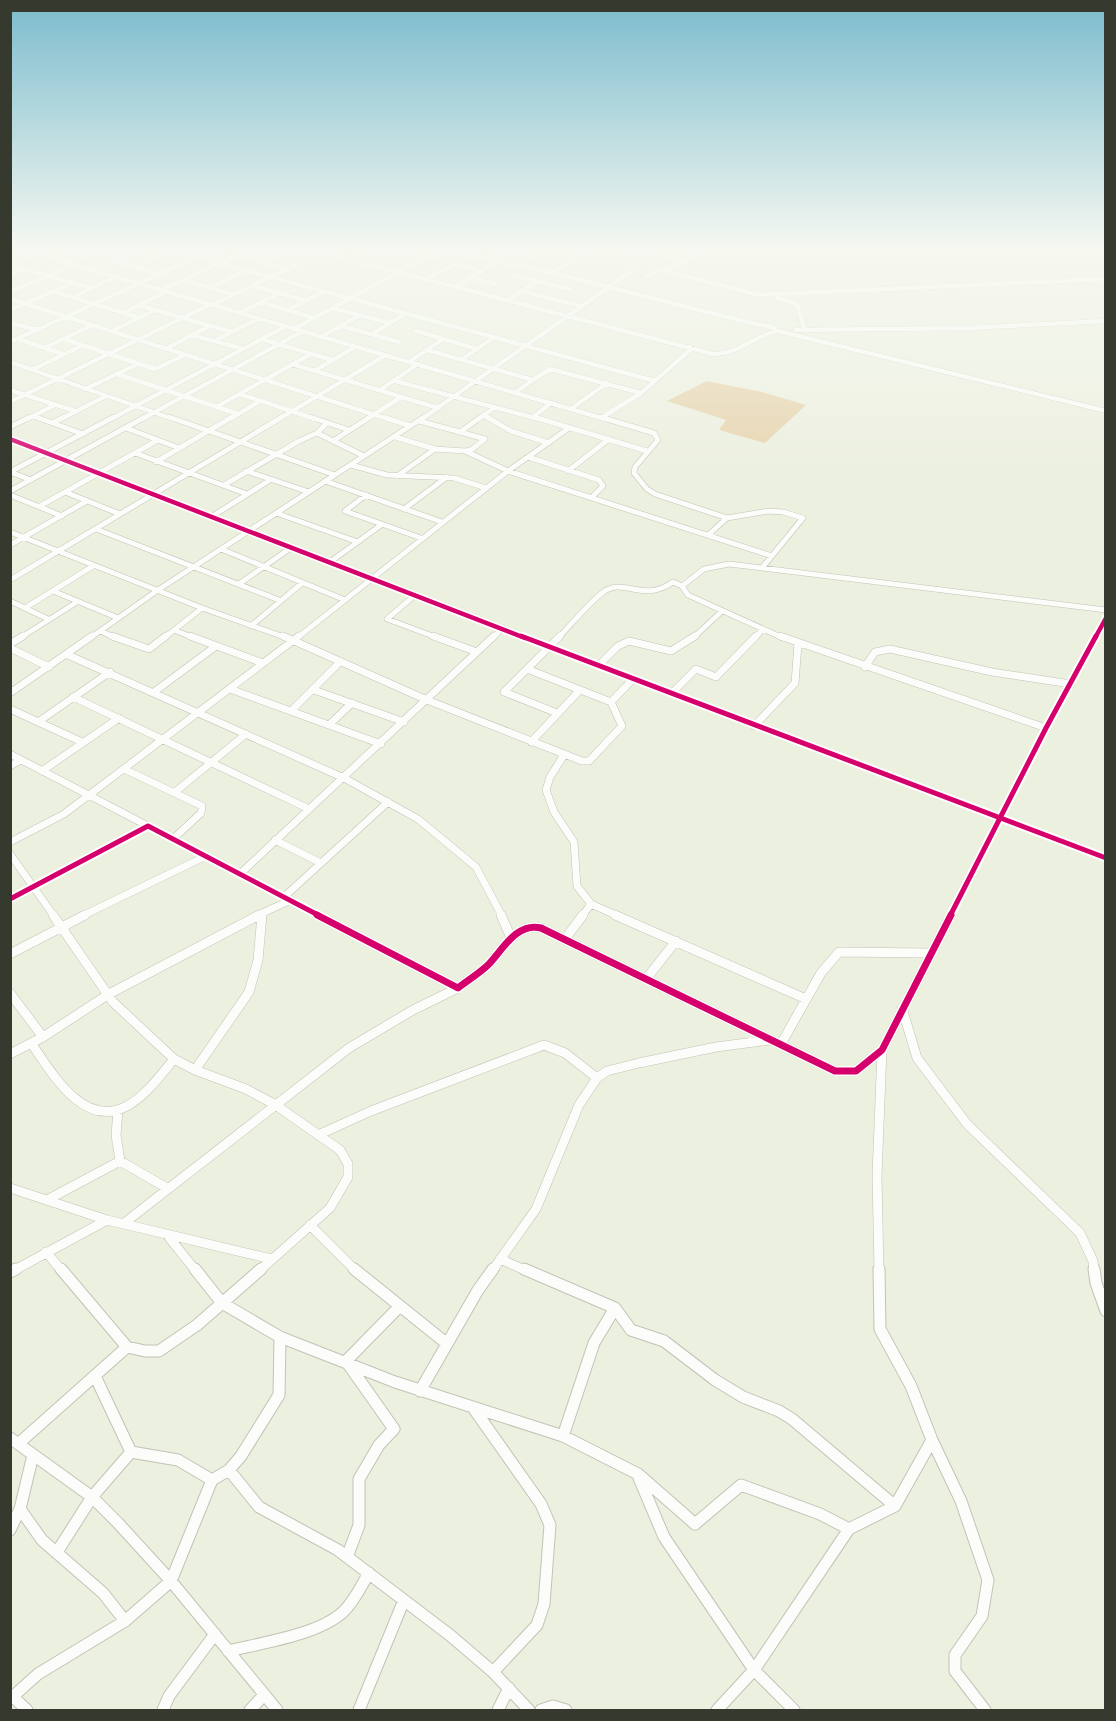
<svg xmlns="http://www.w3.org/2000/svg" width="1116" height="1721" viewBox="0 0 1116 1721" font-family="Manrope,sans-serif">
	<style>
		.green { fill: #e6d3ac }
		.lines { fill: none; stroke-linecap: round; stroke-linejoin: round }
		.minor-far4-casing { stroke: #c0c3b6; stroke-width: 5 }
		.minor-far3-casing { stroke: #c0c3b6; stroke-width: 6 }
		.minor-far2-casing { stroke: #c0c3b6; stroke-width: 8 }
		.minor-far1-casing { stroke: #c0c3b6; stroke-width: 10 }
		.minor-casing { stroke: #c0c3b6; stroke-width: 13 }
		.minor-far4 { stroke: #fcfdfa; stroke-width: 4.5 }
		.minor-far3 { stroke: #fcfdfa; stroke-width: 5 }
		.minor-far2 { stroke: #fcfdfa; stroke-width: 7 }
		.minor-far1 { stroke: #fcfdfa; stroke-width: 9 }
		.minor { stroke: #fcfdfa; stroke-width: 11 }
		.cycleway-far2-casing { stroke: #fff; stroke-width: 8 }
		.cycleway-far1-casing { stroke: #fff; stroke-width: 9 }
		.cycleway-casing { stroke: #fff; stroke-width: 10 }
		.cycleway-far2 { stroke: #d6006c; stroke-width: 4.5 }
		.cycleway-far1 { stroke: #d6006c; stroke-width: 5 }
		.cycleway { stroke: #d6006c; stroke-width: 7 }
	</style>
	<rect width="100%" height="100%" fill="#ecf0df"/>
	<path class="green" d="M 707,381 L 762,392 L 806,405 L 765,443 L 719,430 L 726,420 L 667,401 Z"/>
	<g class="lines">
		<g class="minor-far4-casing">
			<path id="minor-far4" d="M 18,246 L 68,263 L 605,419
				M 61,246 L 90,254
				M 113,246 L 155,259
				M 157,246 L 655,381
				M 252,246 L 281,254
				M 298,246 L 713,354 C 739,355 754,335 778,331 L 1106,411
				M 390,246 L 401,252 L 424,258
				M 458,246 L 470,253
				M 486,246 L 539,258
				M 621,246 L 686,262
				M 363,250 L 387,253 L 411,246
				M 32,251 L 46,246
				M 438,251 C 552,267 662,304 775,328
				M 240,255 L 288,270
				M 429,256 L 482,271
				M 112,260 L 159,274
				M 68,263 L 111,246
				M 265,263 L 299,247
				M 10,264 L 37,253
				M 10,265 L 91,288
				M 136,268 L 174,251
				M 90,270 L 148,246
				M 663,270 L 758,295
				M 552,273 L 596,246
				M 10,275 L 24,269
				M 511,275 L 570,289
				M 646,276 L 686,262 L 708,246
				M 471,278 L 495,284
				M 426,279 L 455,264
				M 184,280 L 235,295
				M 255,286 L 306,301
				M 456,287 L 499,260
				M 210,288 L 244,271
				M 161,290 L 256,247
				M 53,291 L 139,318
				M 522,291 L 581,306
				M 10,292 L 73,265
				M 755,295 L 1106,279
				M 73,297 L 115,277
				M 778,298 L 797,304 L 805,331
				M 10,299 L 388,419
				M 508,300 L 537,281
				M 261,302 L 314,318
				M 212,305 L 335,246
				M 332,308 L 390,323
				M 10,310 L 72,283
				M 155,310 L 232,332
				M 288,310 L 323,292
				M 123,313 L 166,292
				M 239,313 L 280,293
				M 10,323 L 38,330
				M 341,326 L 399,342
				M 294,329 L 446,246
				M 796,330 L 969,328 L 1106,321
				M 112,331 L 155,310 L 138,305
				M 416,331 L 477,349
				M 372,334 L 405,314
				M 192,335 L 243,349
				M 321,337 L 360,315
				M 18,339 L 63,354
				M 64,339 L 155,369 L 185,355
				M 261,339 L 332,360
				M 214,341 L 258,319
				M 10,342 L 222,246
				M 44,348 L 93,325
				M 165,349 L 210,326
				M 427,350 L 533,380 L 550,369 L 641,393
				M 461,360 L 493,338
				M 10,362 L 173,419
				M 409,362 L 443,339
				M 292,364 L 438,408
				M 32,370 L 83,345
				M 314,371 L 355,347
				M 117,374 L 238,414
				M 395,381 L 539,419
				M 85,389 L 138,364
				M 10,390 L 75,411
				M 380,390 L 418,364
				M 516,392 L 536,378
				M 240,394 L 315,419
				M 10,402 L 209,305
				M 218,406 L 311,354
				M 571,409 L 607,383
				M 483,415 L 490,419
				M 33,416 L 41,419
				M 533,417 L 551,403
				M 601,418 L 641,393 L 690,350 L 690,347
				M 27,419 L 55,405
				M 61,419 L 106,396
				M 111,419 L 286,326
				M 142,419 L 303,331
				M 230,419 L 260,401
				M 279,419 L 386,355
				M 367,419 L 401,397
				M 422,419 L 633,270
				M 479,419 L 495,407"/>
		</g>
		<g class="minor-far3-casing">
			<path id="minor-far3" d="M 36,417 L 83,434
				M 169,417 L 335,475
				M 310,417 L 349,430
				M 383,417 L 411,426
				M 487,417 L 511,431 L 549,443
				M 534,417 L 647,451
				M 600,417 L 654,433 L 658,440 L 635,467 L 634,473 L 647,489 L 655,494 L 727,518 L 768,511 L 783,512 L 803,518 L 762,568
				M 419,421 L 460,432
				M 52,423 L 64,417
				M 10,427 L 30,417
				M 126,428 L 179,448
				M 317,433 L 364,456
				M 395,437 L 435,449 L 465,451 L 508,471 L 772,556
				M 10,439 L 525,638
				M 333,441 L 370,417
				M 465,451 L 471,450 L 485,439 L 460,432 L 481,417
				M 135,453 L 247,494
				M 528,457 L 599,480 L 603,486 L 592,497
				M 156,462 L 232,417
				M 351,465 L 387,475 L 454,478 L 486,488
				M 246,471 L 309,492
				M 568,471 L 609,439
				M 10,472 L 114,417
				M 10,472 L 31,480
				M 397,476 L 435,449
				M 325,481 L 442,522
				M 224,485 L 299,441 L 317,433 L 327,423
				M 10,491 L 145,417
				M 65,492 L 120,514
				M 10,495 L 62,516
				M 366,495 L 345,511 L 421,538
				M 40,506 L 158,440
				M 404,509 L 447,477
				M 276,513 L 358,542
				M 211,517 L 270,480
				M 96,529 L 279,600
				M 10,532 L 202,608 L 287,638
				M 708,535 L 727,518
				M 10,545 L 87,501
				M 221,549 L 345,600
				M 330,562 L 381,525
				M 10,580 L 282,417
				M 239,584 L 292,547
				M 53,591 L 118,618
				M 415,595 L 387,619 L 438,638
				M 10,601 L 48,619
				M 25,608 L 93,566
				M 251,626 L 302,583
				M 174,630 L 194,638
				M 101,631 L 115,638
				M 20,638 L 77,602
				M 90,638 L 158,590 L 424,417
				M 164,638 L 202,608
				M 297,638 L 508,471 L 569,428
				M 493,638 L 503,628
				M 558,638 C 571,625 592,599 605,591 C 625,578 643,603 673,582 L 682,586
				M 693,638 L 722,611
				M 755,638 L 763,629
				M 783,638 L 688,595 L 682,586 L 704,569 L 729,564 L 1106,610
				M 1095,638 L 1106,618"/>
		</g>
		<g class="minor-far2-casing">
			<path id="minor-far2" d="M 112,636 L 149,649 L 166,636
				M 190,636 L 263,663
				M 283,636 L 427,700 L 582,761 L 589,761 L 622,726 L 611,702 L 527,669
				M 433,636 L 477,652
				M 521,636 L 1106,858
				M 780,636 L 1046,728
				M 10,644 L 23,636
				M 10,648 L 49,667
				M 68,655 L 344,778 L 418,819 L 476,867 L 502,916
				M 599,665 L 618,646 L 629,641 L 671,651 L 695,636
				M 865,667 L 875,652 L 890,649 L 992,672 L 1071,684
				M 230,689 L 381,744
				M 314,690 L 404,722
				M 154,692 L 216,646
				M 10,693 L 92,636
				M 672,693 L 696,669 L 716,677 L 756,636
				M 73,697 L 309,809
				M 611,702 L 634,678
				M 10,709 L 82,742
				M 292,710 L 340,662
				M 557,713 L 504,692 L 560,636
				M 38,722 L 110,672
				M 330,724 L 352,703
				M 754,726 L 795,683 L 798,644
				M 531,742 L 580,690
				M 10,754 L 148,826
				M 564,755 L 550,777 L 546,790 L 554,812 L 574,842 L 577,886 L 591,904 L 618,916
				M 10,766 L 21,760
				M 124,769 L 202,806 L 201,813 L 173,839
				M 42,771 L 119,718
				M 175,792 L 246,734
				M 275,840 L 321,863
				M 10,842 L 64,814 L 299,636
				M 10,854 L 54,916
				M 241,873 L 494,636
				M 285,896 L 388,802
				M 10,899 L 148,826 L 320,916
				M 82,916 L 206,856
				M 256,916 L 291,900
				M 262,916 L 262,913
				M 582,916 L 591,904
				M 950,916 L 1046,728 L 1096,636"/>
		</g>
		<g class="minor-far1-casing">
			<path id="minor-far1" d="M 53,915 L 113,1002 L 174,1059 L 195,1070 L 246,1089 L 274,1104 L 340,1150 L 348,1164 L 348,1177 L 330,1208 L 259,1271
				M 317,915 L 458,988 C 468,980 480,973 489,964 C 503,949 517,922 541,928 L 835,1071 L 856,1071 L 882,1050 L 951,915
				M 501,915 L 511,938
				M 615,915 L 806,999
				M 565,939 L 583,915
				M 10,954 L 85,915
				M 646,979 L 676,941
				M 10,993 L 43,1037
				M 902,1008 L 917,1058 L 967,1124 L 1080,1233 L 1093,1261 L 1094,1271
				M 31,1043 C 51,1071 82,1128 125,1107 C 145,1097 160,1076 174,1059
				M 781,1044 L 821,973 L 839,952 L 930,953
				M 10,1054 L 43,1037 L 109,994 L 259,915
				M 195,1070 L 249,992 L 258,960 L 262,915
				M 118,1110 L 116,1135 L 120,1161 L 167,1188
				M 318,1135 L 371,1111 L 544,1045 L 565,1053 L 597,1078
				M 10,1188 L 107,1220 L 271,1259
				M 47,1200 L 120,1161
				M 123,1224 L 349,1048 L 413,1010 L 458,988
				M 310,1225 L 356,1271
				M 167,1235 L 196,1271
				M 46,1252 L 62,1271
				M 500,1259 L 527,1271
				M 13,1271 L 107,1220
				M 492,1271 L 536,1209 L 579,1105 L 597,1078 L 607,1071 L 639,1063 L 716,1047 L 770,1040
				M 879,1271 L 877,1176 L 882,1050"/>
		</g>
		<g class="minor-casing">
			<path id="minor" d="M 61,1269 L 127,1347 L 145,1351 L 159,1351 L 197,1325 L 261,1269
				M 354,1269 L 446,1343
				M 524,1269 L 615,1308 L 631,1330 L 664,1341 L 715,1380 L 743,1397 L 779,1411 L 792,1419 L 895,1506
				M 1094,1269 L 1096,1283 L 1106,1311
				M 10,1272 L 16,1269
				M 280,1337 L 395,1382 L 563,1436 L 638,1474 L 695,1524 L 741,1485 L 820,1514 L 849,1529
				M 95,1376 L 131,1452
				M 420,1391 L 478,1290 L 493,1269
				M 474,1409 L 541,1504 L 550,1525 L 544,1604 L 537,1625 L 493,1672
				M 563,1436 L 594,1343 L 615,1308
				M 10,1438 L 92,1497 L 118,1523 L 171,1581 L 277,1710
				M 932,1440 L 961,1501 L 988,1580 L 982,1616 L 955,1655 L 955,1671 L 985,1710
				M 18,1444 L 127,1347
				M 131,1452 L 178,1460 L 212,1480
				M 229,1470 L 259,1507 L 338,1550 L 451,1636 L 493,1672 L 529,1710
				M 639,1478 L 664,1537 L 754,1670 L 794,1710
				M 20,1509 L 42,1540 L 103,1593 L 125,1621
				M 10,1530 L 20,1509 L 33,1455
				M 57,1552 L 92,1497 L 131,1452
				M 347,1557 L 359,1525 L 359,1479 L 379,1445 L 394,1429 L 346,1361 L 400,1306
				M 228,1651 C 261,1643 318,1635 343,1612 C 354,1602 361,1586 369,1573
				M 11,1695 L 27,1710
				M 10,1699 L 38,1674 L 125,1621 L 171,1581 L 212,1480 L 229,1470 L 241,1456 L 279,1395 L 280,1337 L 222,1303 L 195,1269
				M 163,1710 L 169,1696 L 215,1634
				M 250,1710 L 263,1696
				M 359,1710 L 404,1600
				M 498,1710 L 509,1688
				M 541,1710 L 553,1706 L 566,1710
				M 717,1710 L 754,1670 L 849,1529 L 895,1506 L 932,1440 L 911,1386 L 880,1329 L 879,1269"/>
		</g>
		<use href="#minor-far4" class="minor-far4"/>
		<use href="#minor-far3" class="minor-far3"/>
		<use href="#minor-far2" class="minor-far2"/>
		<use href="#minor-far1" class="minor-far1"/>
		<use href="#minor" class="minor"/>
		<g class="cycleway-far2-casing">
			<path id="cycleway-far2" d="M 10,439 L 525,638
				M 1095,638 L 1106,618"/>
		</g>
		<g class="cycleway-far1-casing">
			<path id="cycleway-far1" d="M 521,636 L 1106,858
				M 10,899 L 148,826 L 320,916
				M 950,916 L 1046,728 L 1096,636"/>
		</g>
		<g class="cycleway-casing">
			<path id="cycleway" d="M 317,915 L 458,988 C 468,980 480,973 489,964 C 503,949 517,922 541,928 L 835,1071 L 856,1071 L 882,1050 L 951,915"/>
		</g>
		<use href="#cycleway-far2" class="cycleway-far2"/>
		<use href="#cycleway-far1" class="cycleway-far1"/>
		<use href="#cycleway" class="cycleway"/>
	</g>
	<linearGradient id="sky" x2="0" y2="1"><stop stop-color="#7bbccd"/><stop offset="0.51" stop-color="#f6f8f1"/><stop offset="1" stop-color="#f6f8f1" stop-opacity="0"/></linearGradient>
	<rect width="1116" height="487" fill="url(#sky)"/>
	<rect width="1116" height="1721" fill="none" stroke="#36392d" stroke-width="24"/>
</svg>
